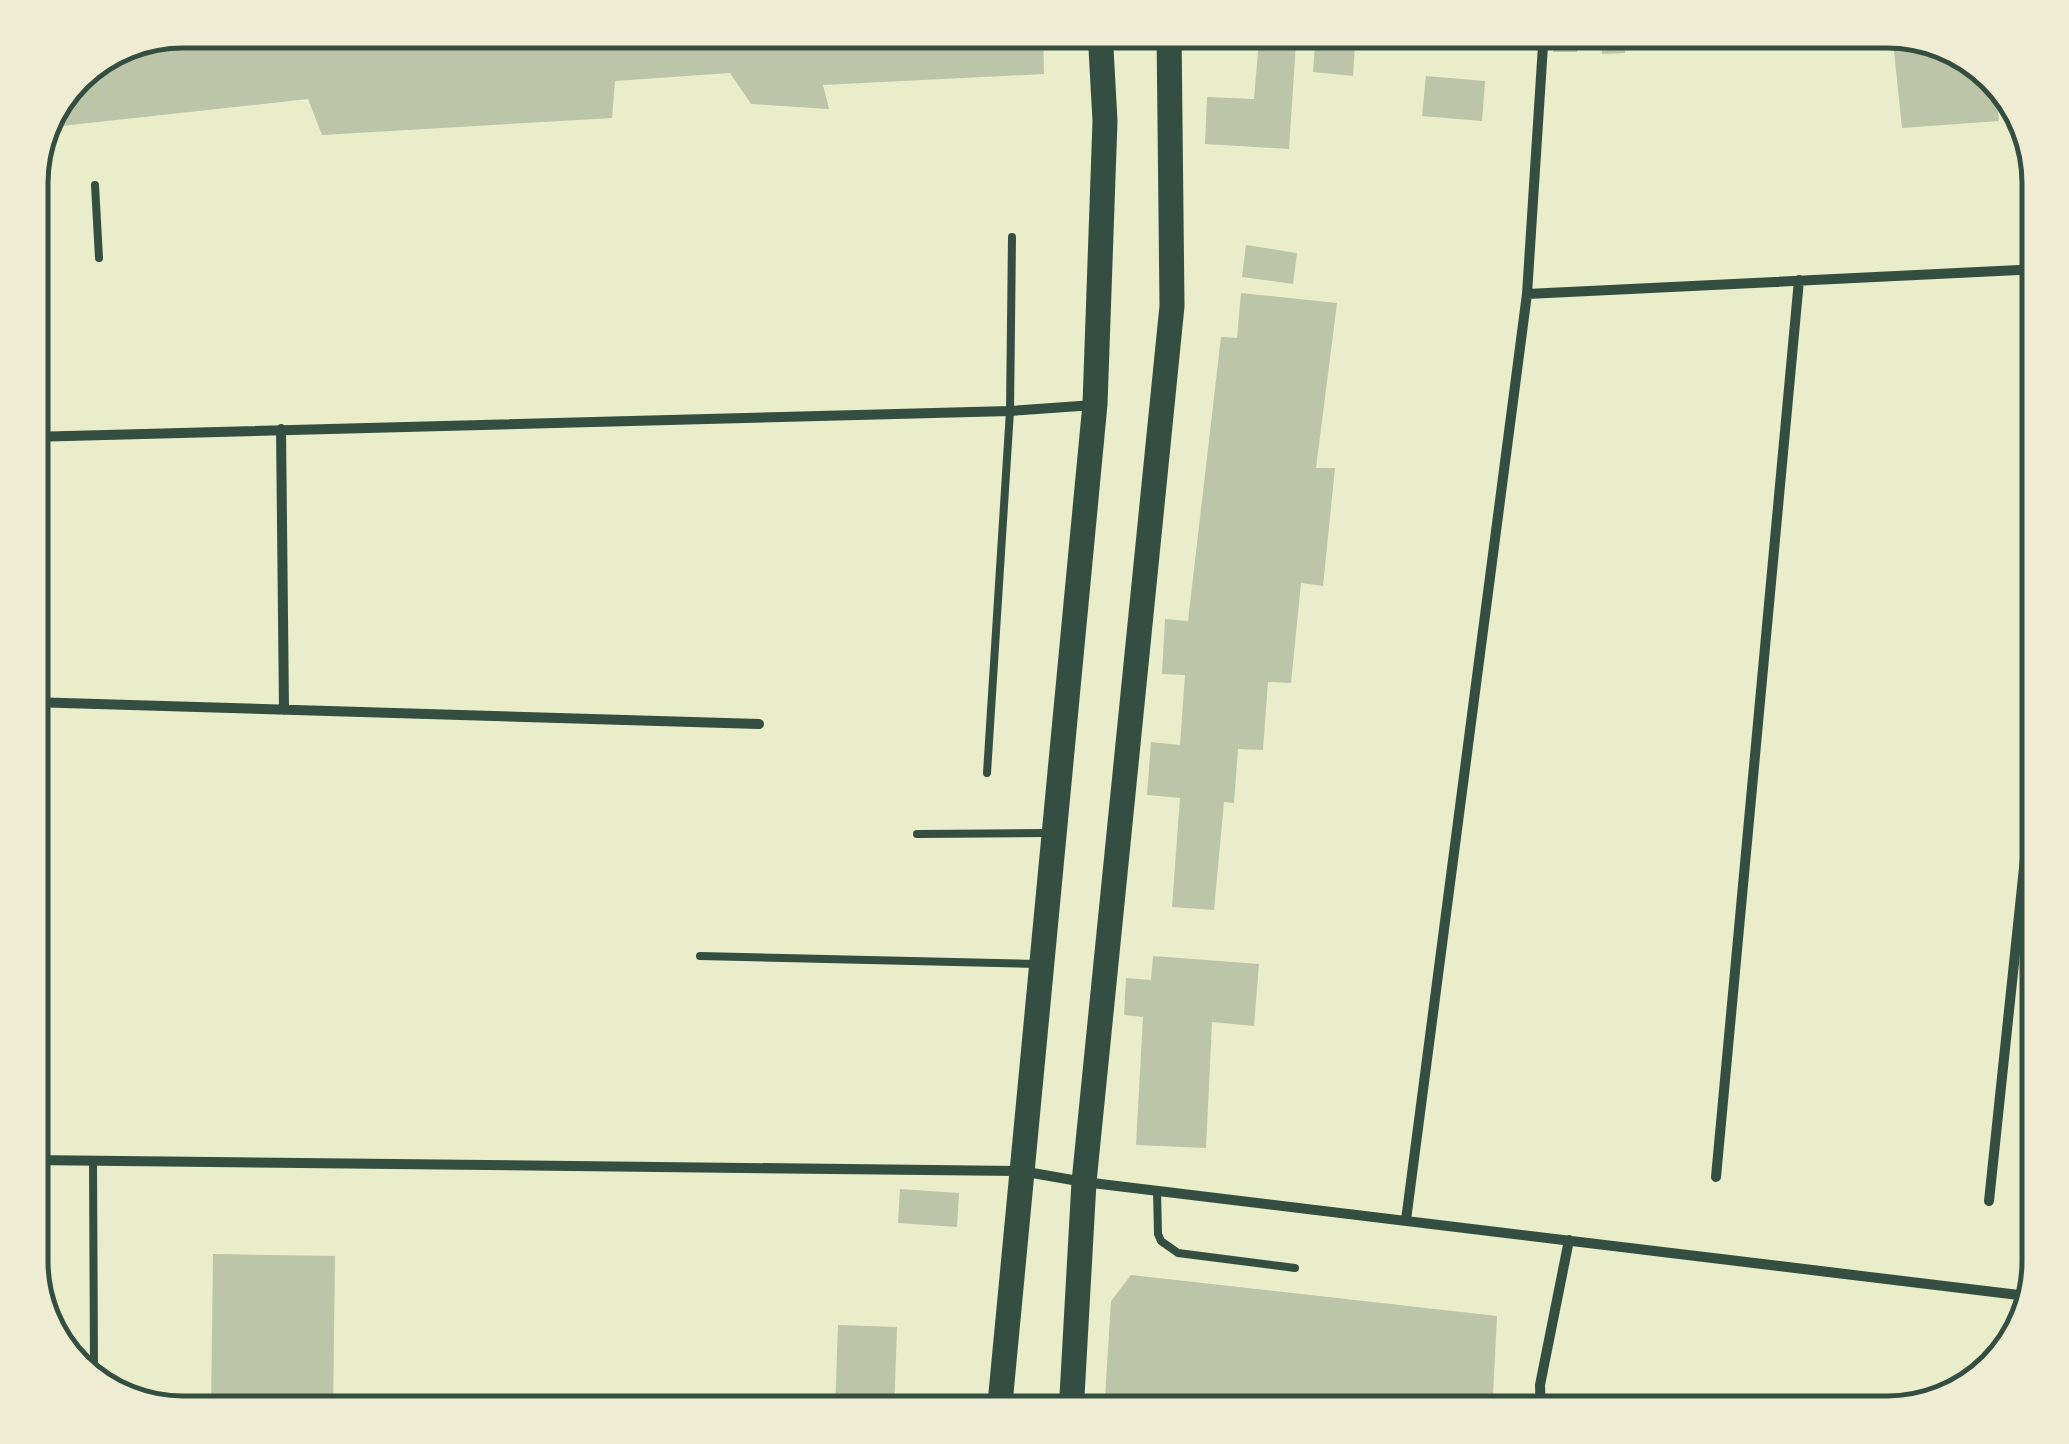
<svg xmlns="http://www.w3.org/2000/svg" width="2069" height="1444" viewBox="0 0 2069 1444" font-family="Rubik,sans-serif">
	<style>
		.building { fill: #bcc5a7 }
		.lines { fill: none; stroke-linecap: round; stroke-linejoin: round }
		.service { stroke: #344e41; stroke-width: 8 }
		.minor { stroke: #344e41; stroke-width: 10 }
		.primary { stroke: #344e41; stroke-width: 25 }
		.rim { fill: none; stroke: #344e41; stroke-width: 5 }
	</style>
	<rect width="100%" height="100%" fill="#e9edc9"/>
	<path class="building" d="M 182,30 L 1043,30 L 1044,74 L 823,85 L 829,109 L 751,104 L 730,73 L 615,81 L 612,118 L 322,135 L 308,99 L 52,127 L 81,68 Z
		M 1316,30 L 1356,32 L 1353,76 L 1313,72 Z
		M 1554,30 L 1577,30 L 1577,52 L 1553,52 Z
		M 1601,30 L 1623,30 L 1625,53 L 1602,54 Z
		M 1892,32 L 1979,61 L 1996,82 L 1999,121 L 1902,128 Z
		M 1259,40 L 1296,43 L 1289,149 L 1205,144 L 1207,97 L 1254,99 Z
		M 1426,76 L 1485,81 L 1482,121 L 1422,116 Z
		M 1246,245 L 1297,253 L 1293,284 L 1242,277 Z
		M 1241,293 L 1337,303 L 1316,468 L 1335,468 L 1323,586 L 1301,583 L 1291,683 L 1268,682 L 1263,750 L 1238,749 L 1234,803 L 1224,802 L 1214,910 L 1172,907 L 1180,798 L 1147,795 L 1151,742 L 1180,745 L 1185,675 L 1162,674 L 1165,619 L 1188,621 L 1221,337 L 1237,338 Z
		M 1153,956 L 1259,964 L 1254,1026 L 1212,1022 L 1206,1148 L 1136,1145 L 1143,1017 L 1124,1015 L 1126,978 L 1151,980 Z
		M 900,1189 L 959,1193 L 957,1227 L 898,1223 Z
		M 213,1254 L 335,1256 L 333,1414 L 211,1414 Z
		M 1131,1275 L 1497,1316 L 1492,1414 L 1104,1414 L 1111,1301 Z
		M 838,1325 L 897,1327 L 894,1414 L 835,1414 Z"/>
	<g class="lines">
		<path class="service" d="M 95,185 L 99,258
			M 987,773 L 1010,411 L 1012,237
			M 917,834 L 1049,833
			M 700,956 L 1037,964
			M 1157,1191 L 1158,1234 L 1161,1241 L 1178,1253 L 1295,1268
			M 87,1379 L 94,1366 L 93,1160"/>
		<path class="minor" d="M 1527,294 L 2039,269
			M 281,429 L 284,710
			M 30,437 L 1010,411 L 1094,405
			M 30,702 L 759,724
			M 30,1160 L 1021,1171 L 1084,1182 L 2027,1296
			M 1716,1177 L 1799,280
			M 1989,1201 L 2039,725
			M 1406,1220 L 1527,294 L 1544,30
			M 1541,1414 L 1540,1385 L 1569,1240"/>
		<path class="primary" d="M 999,1414 L 1095,404 L 1105,121 L 1100,30
			M 1071,1414 L 1084,1182 L 1172,306 L 1169,30"/>
	</g>
	<path d="M0 0H2069V1444H0ZM183 48H1887A135 135 0 0 1 2022 183V1261A135 135 0 0 1 1887 1396H183A135 135 0 0 1 48 1261V183A135 135 0 0 1 183 48Z" fill="#eeecd3" fill-rule="evenodd"/>
	<path class="rim" d="M183 48H1887A135 135 0 0 1 2022 183V1261A135 135 0 0 1 1887 1396H183A135 135 0 0 1 48 1261V183A135 135 0 0 1 183 48Z"/>
</svg>
